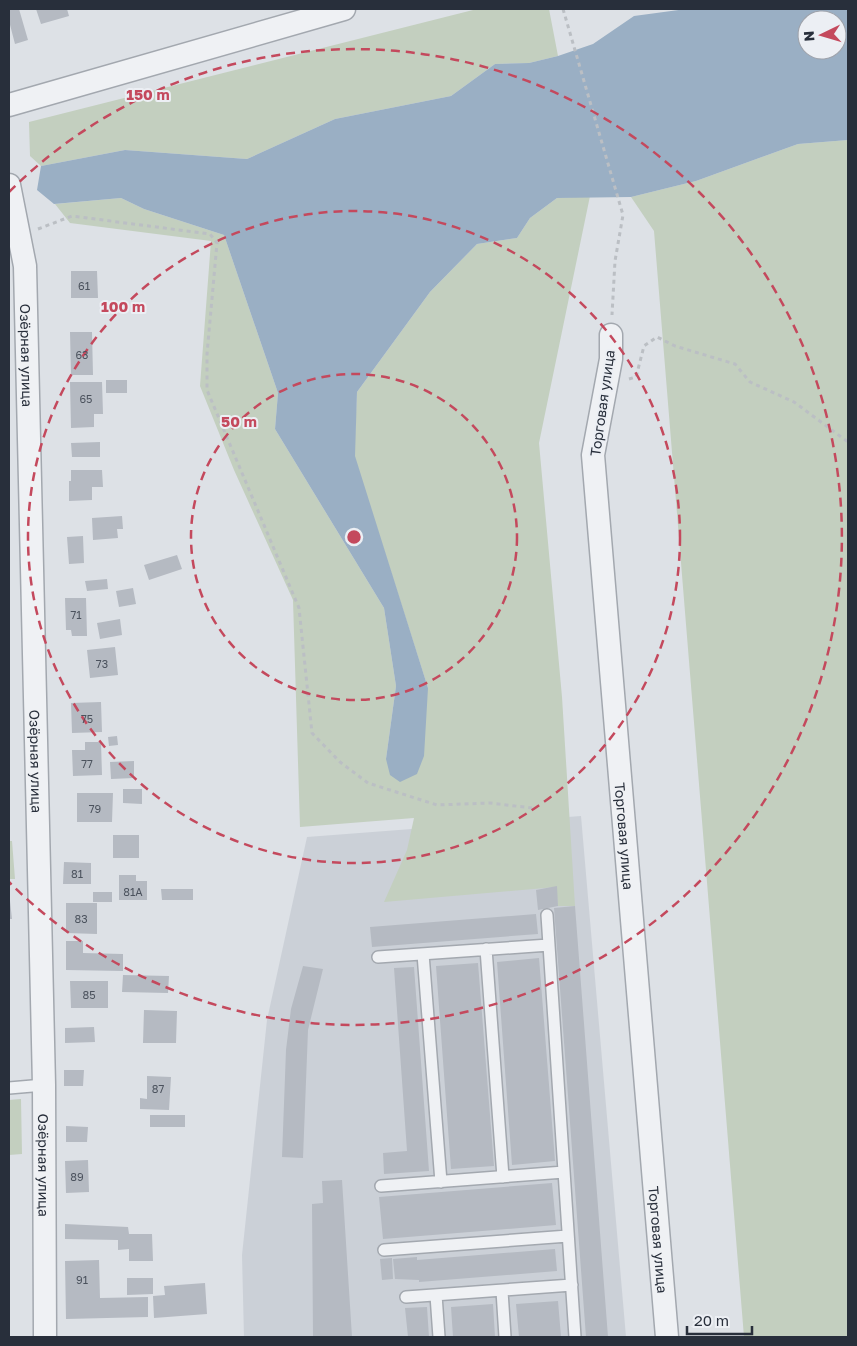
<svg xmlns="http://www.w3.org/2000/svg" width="857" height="1346" viewBox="0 0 857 1346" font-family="'Golos Text',sans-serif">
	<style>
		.built { fill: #cbd0d7 }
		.green { fill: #c3cfbf }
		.water { fill: #9aafc4; fill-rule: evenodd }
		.building { fill: #b5bac2 }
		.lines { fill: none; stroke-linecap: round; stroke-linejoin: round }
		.service-casing { stroke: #a3a8af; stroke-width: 14 }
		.minor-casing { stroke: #a3a8af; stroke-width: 25 }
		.path { stroke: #bbbfc4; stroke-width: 3; stroke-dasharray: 4 4; stroke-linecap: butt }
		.service { stroke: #eff1f4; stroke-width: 11 }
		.minor { stroke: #eff1f4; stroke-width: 22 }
		.ring { fill: none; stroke: #c4495d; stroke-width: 2.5; stroke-dasharray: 9 6 }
		.labels { text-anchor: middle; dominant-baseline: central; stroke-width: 4; stroke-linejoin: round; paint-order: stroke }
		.number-label { font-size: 11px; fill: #4b525d }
		.street-label { font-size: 14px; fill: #282f3b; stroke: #eceff4 }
		.centre { fill: #c4495d; stroke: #eceff4; stroke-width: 2.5 }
		.ring-label { font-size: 15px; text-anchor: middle; font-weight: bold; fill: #c4495d; stroke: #eceff4; stroke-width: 4; stroke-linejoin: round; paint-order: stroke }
	</style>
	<rect width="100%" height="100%" fill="#dde1e6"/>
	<path class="built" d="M 581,816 L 626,1337 L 244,1337 L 242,1255 L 267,1020 L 307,837 Z"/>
	<path class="green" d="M 477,9 L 549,9 L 558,56 L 529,63 L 495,64 L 451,96 L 335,119 L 247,159 L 125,150 L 41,166 L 30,156 L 29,122 Z
		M 848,140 L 848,1337 L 744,1337 L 654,231 L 631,197 L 696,181 L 798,144 Z
		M 590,196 L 539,443 L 562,697 L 575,906 L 558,906 L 556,887 L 384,902 L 407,850 L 414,818 L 300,827 L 293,600 L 234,470 L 200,386 L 211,241 L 70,223 L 55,204 L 121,198 L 144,209 L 224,235 L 278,393 L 275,429 L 384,608 L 396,686 L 386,759 L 428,688 L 354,456 L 357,392 L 430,292 L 477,244 L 517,238 L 530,218 L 557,198 Z
		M 9,841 L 12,841 L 15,879 L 9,879 Z
		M 21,1099 L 22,1154 L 9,1155 L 9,1100 Z"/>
	<path class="water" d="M 686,9 L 848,9 L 848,140 L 798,144 L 696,181 L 631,197 L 557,198 L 530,218 L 517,238 L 477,244 L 430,292 L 357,392 L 355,456 L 428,688 L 424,756 L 417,774 L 400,782 L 390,775 L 386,759 L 396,686 L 384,608 L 275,429 L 278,393 L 224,235 L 144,209 L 121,198 L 54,204 L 37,190 L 41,166 L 125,150 L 247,159 L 335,119 L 451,96 L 495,64 L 529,63 L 558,56 L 593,44 L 634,16 ZM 807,20 L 837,20 L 837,50 L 807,50 Z"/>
	<path class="building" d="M 9,9 L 19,9 L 28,40 L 15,44 L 9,21 Z
		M 36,9 L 67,9 L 69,16 L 41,24 Z
		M 71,271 L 97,271 L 98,298 L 71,298 Z
		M 70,332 L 92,332 L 93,375 L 71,375 Z
		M 106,380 L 127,380 L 127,393 L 106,393 Z
		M 70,382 L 102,382 L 103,414 L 94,414 L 94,427 L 71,428 Z
		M 100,442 L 100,457 L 72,457 L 71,443 Z
		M 71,470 L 102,470 L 103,487 L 92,487 L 92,500 L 69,501 L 69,481 L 71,481 Z
		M 122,516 L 123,529 L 117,529 L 118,538 L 93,540 L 92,518 Z
		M 83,536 L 84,563 L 69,564 L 67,537 Z
		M 177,555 L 182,569 L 149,580 L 144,565 Z
		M 107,579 L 108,589 L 87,591 L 85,581 Z
		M 133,588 L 136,604 L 119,607 L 116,591 Z
		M 65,598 L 86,598 L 87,636 L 72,636 L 71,630 L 66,630 Z
		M 120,619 L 122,635 L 100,639 L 97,623 Z
		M 115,647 L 118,675 L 90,678 L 87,650 Z
		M 101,702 L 102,732 L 72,733 L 71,703 Z
		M 117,736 L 118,745 L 109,746 L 108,737 Z
		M 85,742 L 101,742 L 102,775 L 73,776 L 72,750 L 85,750 Z
		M 134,761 L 134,778 L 111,779 L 110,762 Z
		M 123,789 L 142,789 L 142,804 L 123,803 Z
		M 77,793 L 113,793 L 112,822 L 77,822 Z
		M 113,835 L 139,835 L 139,858 L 113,858 Z
		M 64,862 L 91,863 L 91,884 L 63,884 Z
		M 119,875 L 136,875 L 136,881 L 147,881 L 147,900 L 119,900 Z
		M 557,886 L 558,906 L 538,910 L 536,890 Z
		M 161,889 L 193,889 L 193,900 L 162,900 Z
		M 93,892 L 112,892 L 112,902 L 93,902 Z
		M 9,901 L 10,901 L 12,919 L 9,919 Z
		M 66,903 L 97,903 L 97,934 L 66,933 Z
		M 575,906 L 608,1337 L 586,1337 L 554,908 Z
		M 536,914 L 538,934 L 372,947 L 370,927 Z
		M 66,941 L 83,941 L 83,953 L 123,954 L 123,971 L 66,970 Z
		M 539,958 L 555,1161 L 512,1165 L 497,962 Z
		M 478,963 L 494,1166 L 451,1169 L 436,966 Z
		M 303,966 L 323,969 L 308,1030 L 303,1158 L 282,1157 L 286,1050 L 291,1009 Z
		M 414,967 L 429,1171 L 384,1174 L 383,1153 L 407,1151 L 394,968 Z
		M 123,975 L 169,976 L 168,993 L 122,992 Z
		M 70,981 L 108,981 L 108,1008 L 71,1008 Z
		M 144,1010 L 177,1011 L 176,1043 L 143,1043 Z
		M 94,1027 L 95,1042 L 65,1043 L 65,1028 Z
		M 64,1070 L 84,1070 L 83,1086 L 64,1086 Z
		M 147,1076 L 171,1077 L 169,1110 L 140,1109 L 140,1098 L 147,1099 Z
		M 150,1115 L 185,1115 L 185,1127 L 150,1127 Z
		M 66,1126 L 88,1127 L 87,1142 L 66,1142 Z
		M 88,1160 L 89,1192 L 66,1193 L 65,1161 Z
		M 342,1180 L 352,1337 L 313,1337 L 312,1204 L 323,1203 L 322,1181 Z
		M 552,1183 L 556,1225 L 383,1239 L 379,1197 Z
		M 65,1224 L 128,1227 L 129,1234 L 152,1234 L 153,1261 L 129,1261 L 129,1249 L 118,1250 L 118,1240 L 65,1239 Z
		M 555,1249 L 557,1271 L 419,1282 L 419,1280 L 395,1279 L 393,1259 L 417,1257 L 417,1260 Z
		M 392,1258 L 393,1279 L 382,1280 L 380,1259 Z
		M 99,1260 L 100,1298 L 148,1297 L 148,1317 L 66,1319 L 65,1261 Z
		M 127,1278 L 153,1278 L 153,1294 L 127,1295 Z
		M 205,1283 L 207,1314 L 154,1318 L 153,1296 L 165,1295 L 164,1286 Z
		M 558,1301 L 561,1337 L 519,1337 L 516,1304 Z
		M 493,1304 L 495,1337 L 453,1337 L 451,1307 Z
		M 427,1307 L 429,1337 L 408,1337 L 405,1308 Z"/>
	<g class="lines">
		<g class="service-casing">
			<path id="service" d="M 547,915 L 575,1337
				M 486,949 L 503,1177
				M 423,954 L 441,1182
				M 378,957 L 549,945
				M 9,1088 L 44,1085
				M 381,1186 L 564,1172
				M 384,1250 L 568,1236
				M 502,1291 L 505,1337
				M 436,1295 L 439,1337
				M 406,1297 L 572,1285"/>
		</g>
		<g class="minor-casing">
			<g id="minor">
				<path d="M 9,105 L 344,9"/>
				<path id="s1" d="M 9,185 L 25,266 L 44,1085 L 45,1337"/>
				<path id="s2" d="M 611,335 L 611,359 L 593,455 L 667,1337"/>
			</g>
		</g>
		<path class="path" d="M 563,9 L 623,215 L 615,261 L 612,315
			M 38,229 L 72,216 L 210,234 L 217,243 L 207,354 L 207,390 L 299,608 L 312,733 L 340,762 L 368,783 L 437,805 L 490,803 L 532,808
			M 629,379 L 636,377 L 644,346 L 657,337 L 675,346 L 735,364 L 750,382 L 794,402 L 848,442"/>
		<use href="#service" class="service"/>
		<use href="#minor" class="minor"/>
	</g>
	<g class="ring">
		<circle cx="354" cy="537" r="163"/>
		<circle cx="354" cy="537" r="326"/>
		<path d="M9 192A488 488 0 1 1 9 882"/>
	</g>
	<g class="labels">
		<g class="number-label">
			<text x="84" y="285">61</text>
			<text x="82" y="354">63</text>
			<text x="86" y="398">65</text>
			<text x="76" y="614">71</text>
			<text x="102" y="663">73</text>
			<text x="87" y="718">75</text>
			<text x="87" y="763">77</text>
			<text x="95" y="808">79</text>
			<text x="77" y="873">81</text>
			<text x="133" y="891">81А</text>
			<text x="81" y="918">83</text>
			<text x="89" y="994">85</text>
			<text x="158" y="1088">87</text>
			<text x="77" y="1176">89</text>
			<text x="82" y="1279">91</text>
		</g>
		<g class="street-label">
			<text stroke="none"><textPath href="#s1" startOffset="172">Озёрная улица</textPath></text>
			<text transform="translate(602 403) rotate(-82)">Торговая улица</text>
			<text stroke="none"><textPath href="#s1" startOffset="578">Озёрная улица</textPath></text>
			<text stroke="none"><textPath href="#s2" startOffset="504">Торговая улица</textPath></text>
			<text stroke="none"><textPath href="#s1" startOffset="982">Озёрная улица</textPath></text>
			<text stroke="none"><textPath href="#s2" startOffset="909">Торговая улица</textPath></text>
		</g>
	</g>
	<circle cx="354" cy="537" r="8" class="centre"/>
	<g class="ring-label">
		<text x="148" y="100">150 m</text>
		<text x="123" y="312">100 m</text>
		<text x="239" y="427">50 m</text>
	</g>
	<rect width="857" height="1346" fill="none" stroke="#282f3b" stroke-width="20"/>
	<g transform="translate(822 35) rotate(265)"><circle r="24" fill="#eceff4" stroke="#9ea2aa"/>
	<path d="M0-4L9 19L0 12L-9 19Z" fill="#c4495d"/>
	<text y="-8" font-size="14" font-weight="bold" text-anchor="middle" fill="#282f3b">N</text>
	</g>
	<path d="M687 1326v8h65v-8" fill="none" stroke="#282f3b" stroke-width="2.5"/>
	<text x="694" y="1326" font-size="15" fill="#282f3b" stroke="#eceff4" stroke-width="4" paint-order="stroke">20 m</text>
</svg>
